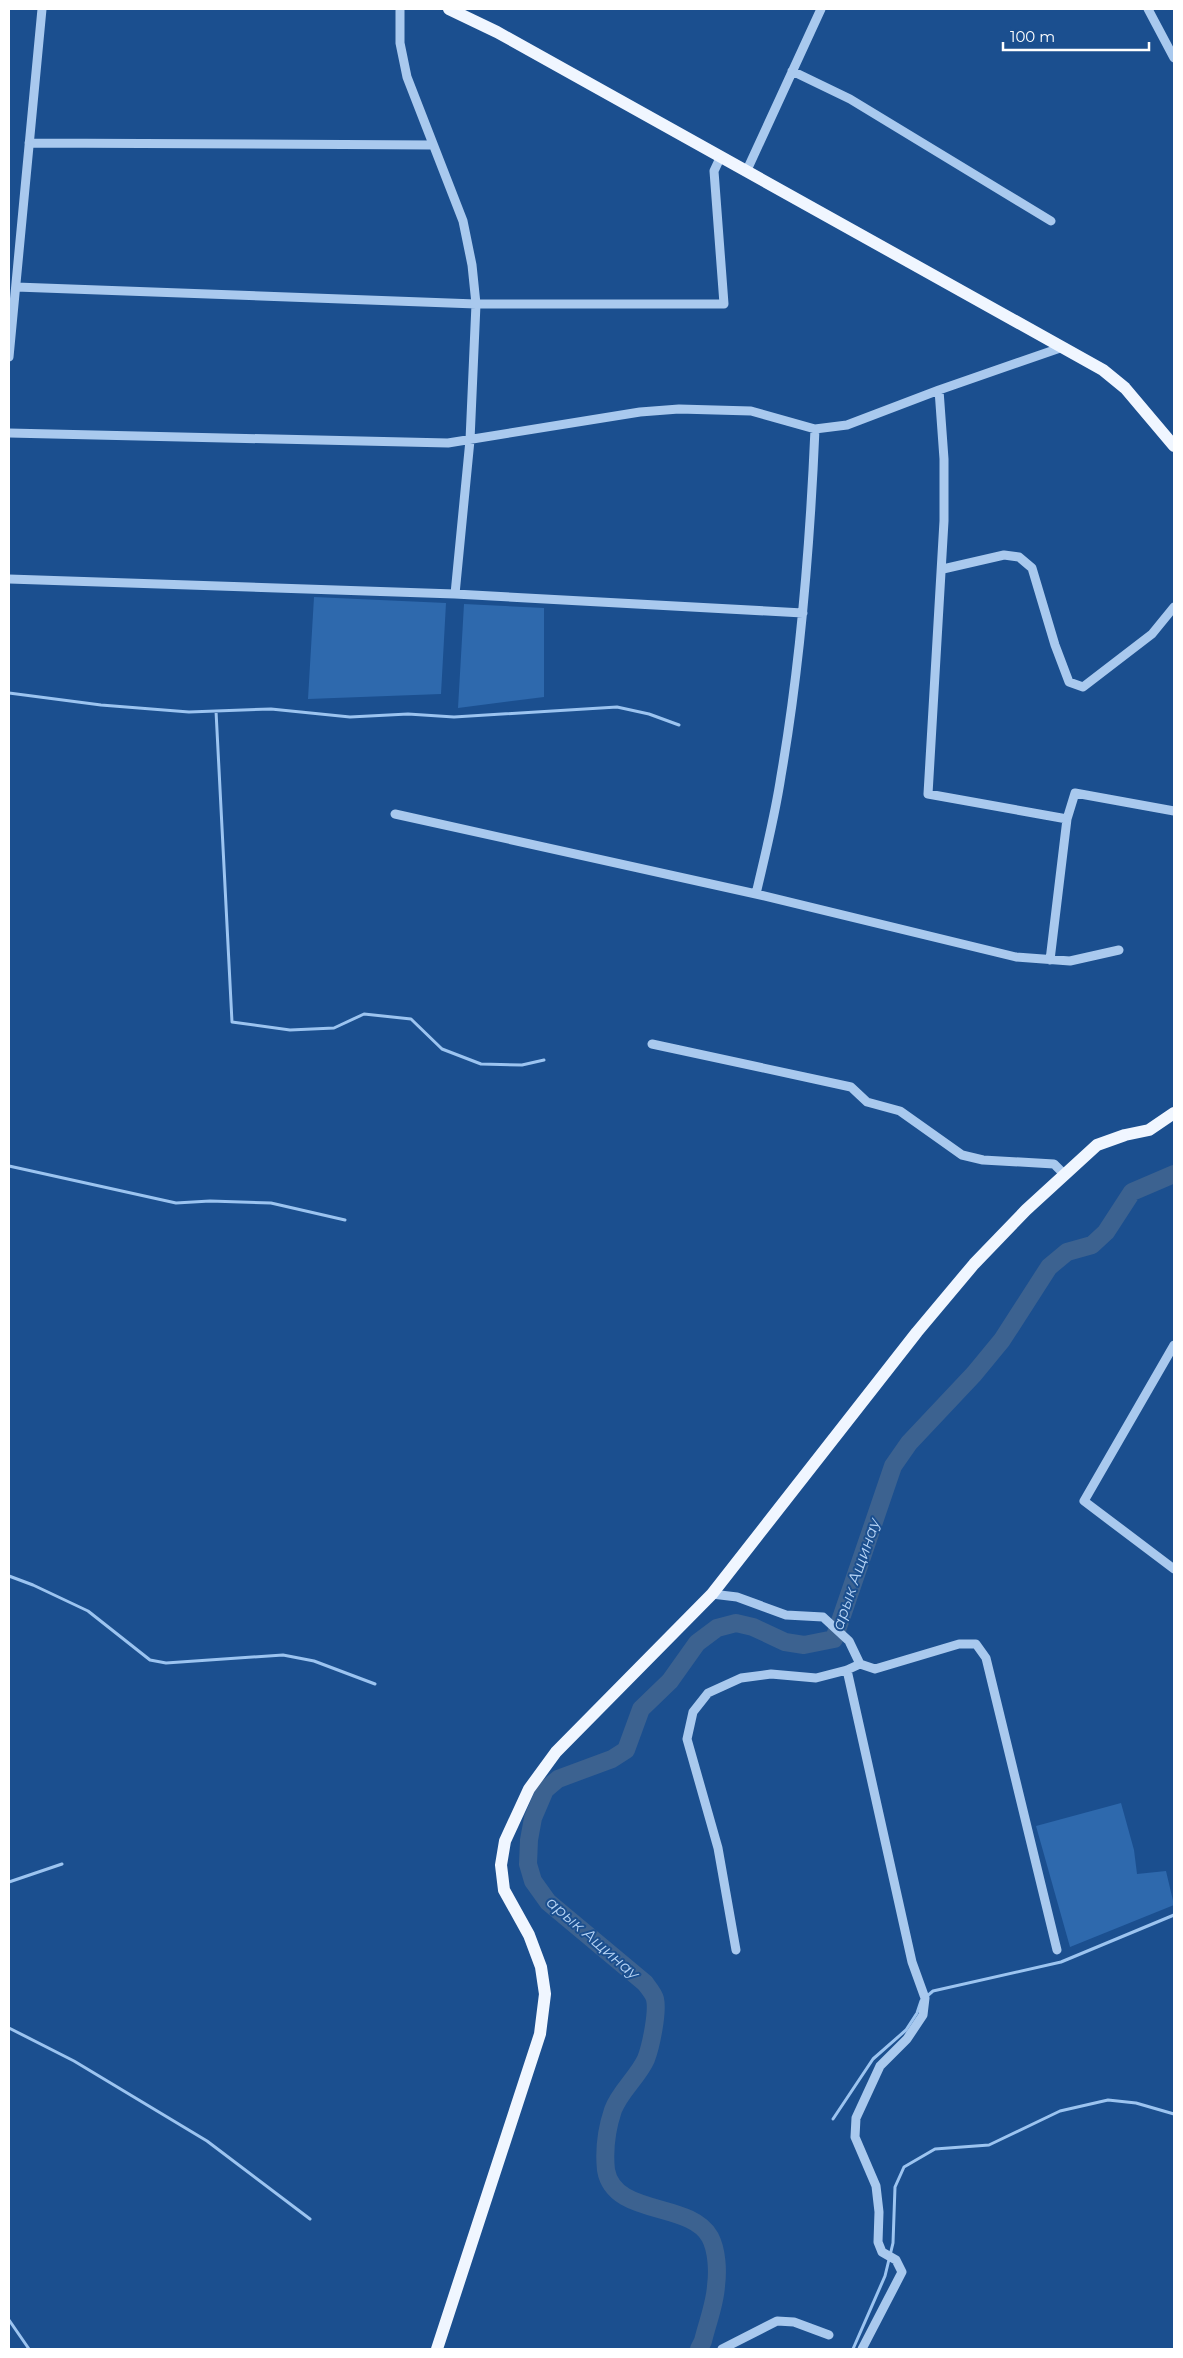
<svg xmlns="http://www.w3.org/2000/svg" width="1183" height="2358" viewBox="0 0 1183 2358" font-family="Montserrat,sans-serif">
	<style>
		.green { fill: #2e69ad }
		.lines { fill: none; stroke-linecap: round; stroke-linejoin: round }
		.stream { stroke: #9cc4f0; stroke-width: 3 }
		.river { stroke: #3c6290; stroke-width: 18 }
		.minor { stroke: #a9c9ee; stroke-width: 9 }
		.major { stroke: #f0f6ff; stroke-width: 12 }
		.labels { text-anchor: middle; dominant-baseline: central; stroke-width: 4; stroke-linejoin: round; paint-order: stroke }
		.water-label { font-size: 16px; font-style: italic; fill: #b5d3f5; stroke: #1b4f8f }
	</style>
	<rect width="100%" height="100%" fill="#1b4f8f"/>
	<path class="green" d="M 314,597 L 446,603 L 441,694 L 308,699 Z
		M 464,604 L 544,608 L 544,697 L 458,708 Z
		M 1121,1803 L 1134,1850 L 1137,1874 L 1166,1871 L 1174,1905 L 1070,1947 L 1036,1826 Z"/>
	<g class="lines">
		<path class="stream" d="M 9,693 L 101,705 L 189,712 L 271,709 L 350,717 L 408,714 L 454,717 L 617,707 L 649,714 L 679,725
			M 216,711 L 232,1022 L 290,1030 L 334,1028 L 364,1014 L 411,1019 L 442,1049 L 481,1064 L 522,1065 L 544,1060
			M 9,1166 L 176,1203 L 210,1201 L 271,1203 L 345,1220
			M 9,1576 L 33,1585 L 88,1611 L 150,1660 L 166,1663 L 283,1655 L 314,1661 L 375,1684
			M 9,1882 L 62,1864
			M 926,1997 L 933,1991 L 1061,1962 L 1174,1915
			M 9,2028 L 74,2061 L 207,2141 L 310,2219
			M 833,2119 L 873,2059 L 906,2030 L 917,2013 L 921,2001
			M 9,2320 L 29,2349
			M 853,2349 L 885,2276 L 893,2243 L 895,2187 L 904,2167 L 935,2149 L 989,2145 L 1060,2111 L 1108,2100 L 1136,2103 L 1174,2114"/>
		<path class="river" d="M 699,2349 L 703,2341 C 707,2324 715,2304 716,2286 C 718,2271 717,2250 710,2237 C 690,2201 614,2217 606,2170 C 604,2151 607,2128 613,2110 C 620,2091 638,2077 646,2059 C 651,2046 658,2012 655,1999 C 654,1994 648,1987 645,1983 L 548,1902 L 533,1881 L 528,1864 L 529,1840 L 533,1818 L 545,1790 L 558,1779 L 612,1759 L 626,1750 L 641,1709 L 670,1681 L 697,1643 L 717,1628 L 736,1623 L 753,1627 L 785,1642 L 804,1645 L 834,1639 L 893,1466 L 909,1443 L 974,1374 L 1002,1340 L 1049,1267 L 1067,1252 L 1092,1245 L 1106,1232 L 1132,1192 L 1174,1174"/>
		<path class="minor" d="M 400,9 L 400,43 L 407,77 L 463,221 L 472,265 L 476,304 L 470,440 L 455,594
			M 1148,9 L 1174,58
			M 792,71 L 850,99 L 1051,221
			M 29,143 L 433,145
			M 747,170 L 821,9
			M 16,287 L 476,304 L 724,304 L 714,171 L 721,156
			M 9,357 L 42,9
			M 939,390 L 944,459 L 944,521 L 928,794 L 1067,819
			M 9,433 L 448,443 L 640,412 L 679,409 L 751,411 L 815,429 L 847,425 L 939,390 L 1063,347
			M 943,569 L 1004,555 L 1019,557 L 1032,568 L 1055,645 L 1069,682 L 1083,687 L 1152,634 L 1174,607
			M 9,579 L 455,594 L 803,613
			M 395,814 L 756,894 L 1016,957 L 1070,961 L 1119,950
			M 756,894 C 765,855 775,816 781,776 C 801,661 810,545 815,429
			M 1050,960 L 1067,819 L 1075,793 L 1174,811
			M 652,1044 L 851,1087 L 867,1102 L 900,1111 L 962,1155 L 983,1160 L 1054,1164 L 1065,1175
			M 1174,1345 L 1084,1501 L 1174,1569
			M 712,1594 L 737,1597 L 786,1615 L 823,1617 L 849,1641 L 860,1664 L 875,1669 L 959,1644 L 976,1644 L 986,1658 L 1057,1950
			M 847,1670 L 912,1962 L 925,1998 L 923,2015 L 907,2039 L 880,2066 L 856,2118 L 855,2137 L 876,2186 L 879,2212 L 878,2242 L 882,2252 L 896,2260 L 902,2272 L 862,2349
			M 736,1950 L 718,1848 L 687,1739 L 693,1712 L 708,1693 L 741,1678 L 771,1674 L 816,1678 L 847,1670 L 860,1664
			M 722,2349 L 777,2321 L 794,2322 L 829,2335"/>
		<path class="major" d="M 449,9 L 497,32 L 1103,370 L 1125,388 L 1174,446
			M 437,2349 L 540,2034 L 545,1994 L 541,1967 L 529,1935 L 504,1890 L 501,1865 L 505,1841 L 529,1789 L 556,1752 L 712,1594 L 917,1332 L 974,1264 L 1026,1210 L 1097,1145 L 1125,1135 L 1149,1130 L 1174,1113"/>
	</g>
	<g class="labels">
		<g class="water-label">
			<text transform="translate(856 1574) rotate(-71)">арык Ащинау</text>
			<text transform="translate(593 1938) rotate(41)">арык Ащинау</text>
		</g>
	</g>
	<rect width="1183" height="2358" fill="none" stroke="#ffffff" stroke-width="20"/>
	<path d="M1003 42v8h146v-8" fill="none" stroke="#ffffff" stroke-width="2.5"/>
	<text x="1010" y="42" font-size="15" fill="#ffffff" stroke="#1b4f8f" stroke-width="4" paint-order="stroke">100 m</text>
</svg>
